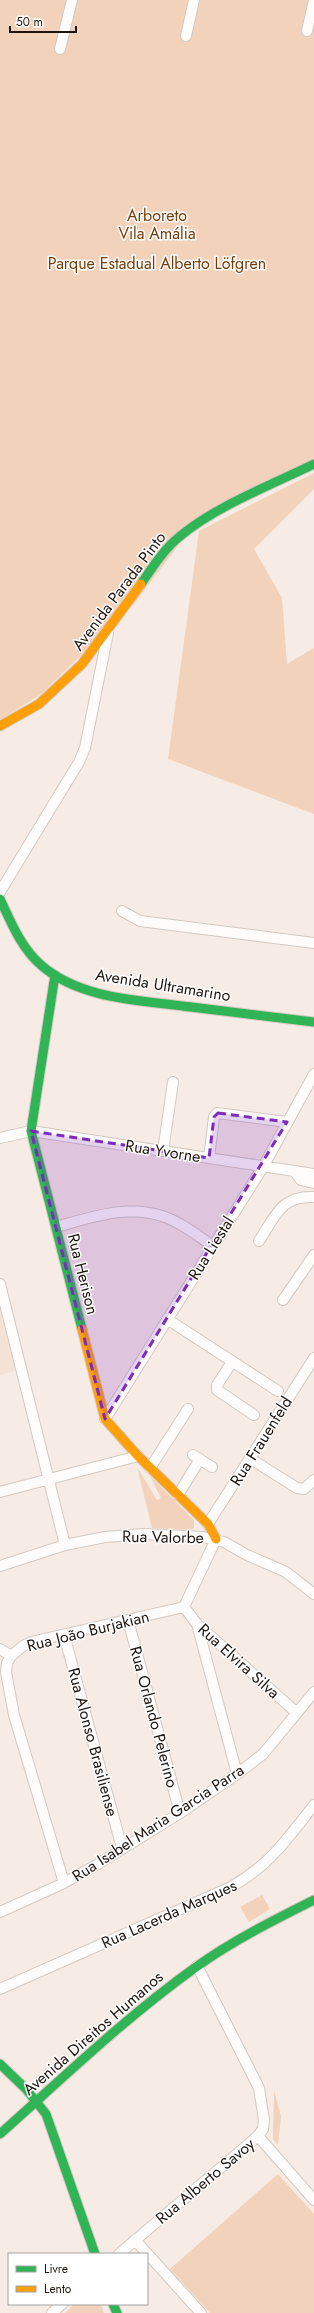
<svg xmlns="http://www.w3.org/2000/svg" width="314" height="2313" viewBox="0 0 314 2313" font-family="Jost,sans-serif">
	<style>
		.built { fill: #f5e2d6 }
		.green { fill: #f3d2bb }
		.lines { fill: none; stroke-linecap: round; stroke-linejoin: round }
		.street-casing { stroke: #d3c9c1; stroke-width: 12 }
		.fast-casing { stroke: #d3c9c1; stroke-width: 11 }
		.slow-casing { stroke: #d3c9c1; stroke-width: 11 }
		.street { stroke: #fefcfb; stroke-width: 10 }
		.fast { stroke: #30b455; stroke-width: 9 }
		.slow { stroke: #ff9f0a; stroke-width: 9 }
		.marked { fill: #7b2cbf; fill-opacity: 0.2; stroke: #7b2cbf; stroke-width: 3; stroke-dasharray: 8 5; stroke-linejoin: round }
		.labels { text-anchor: middle; dominant-baseline: central; stroke-width: 3; stroke-linejoin: round; paint-order: stroke }
		.park-label { font-size: 16px; fill: #723d09; stroke: #fff }
		.street-label { font-size: 16px; fill: #1f140c; stroke: #fff }
	</style>
	<rect width="100%" height="100%" fill="#f7ece5"/>
	<path class="built" d="M 0,1308 L 16,1371 L 0,1375 Z"/>
	<path class="green" d="M 0,0 L 314,0 L 314,458 L 194,525 L 133,605 L 40,695 L 0,720 Z
		M 314,473 L 314,489 L 254,549 L 282,598 L 287,664 L 314,648 L 314,814 L 168,759 L 199,531 Z
		M 137,1467 L 157,1500 L 161,1498 L 150,1476 L 194,1520 L 194,1528 L 190,1530 L 152,1528 Z
		M 262,1895 L 270,1909 L 249,1922 L 240,1907 Z
		M 274,2090 L 281,2116 L 278,2145 L 273,2139 Z
		M 278,2174 L 314,2214 L 314,2313 L 210,2313 L 170,2269 Z
		M 74,2304 L 101,2304 L 104,2313 L 65,2313 Z"/>
	<g class="lines">
		<g class="street-casing">
			<path id="street" d="M 307,31 L 314,0
				M 186,36 L 194,0
				M 60,49 L 72,0
				M 0,892 L 79,762 L 85,748 L 108,633
				M 122,911 L 140,921 L 148,922 L 314,943
				M 0,1138 L 31,1131 L 314,1174
				M 163,1151 L 173,1082
				M 209,1158 L 214,1117 L 217,1113 L 287,1122
				M 295,1172 L 301,1180 L 314,1183
				M 56,1227 C 92,1217 128,1204 165,1217 C 182,1223 198,1236 213,1246
				M 259,1241 C 275,1217 281,1195 314,1197
				M 0,1284 L 65,1545
				M 283,1300 L 314,1255
				M 167,1319 L 278,1391
				M 232,1362 L 217,1385 L 217,1390 L 254,1415
				M 105,1419 L 263,1167 L 314,1074
				M 193,1455 L 212,1467
				M 251,1459 L 297,1488 L 304,1489 L 314,1480
				M 150,1468 L 188,1409
				M 0,1492 L 138,1456
				M 178,1495 L 200,1459
				M 208,1524 L 314,1358
				M 0,1566 L 65,1545 L 105,1537 L 143,1534 L 203,1537 L 224,1542 L 247,1555 L 286,1572 L 314,1594
				M 184,1607 L 197,1624 L 297,1713
				M 128,1620 L 180,1813
				M 197,1624 L 237,1774
				M 64,1635 L 122,1848
				M 0,1649 L 11,1656
				M 64,1883 L 14,1715 L 6,1672 L 7,1663 L 11,1656 L 23,1646 L 31,1642 L 184,1607 L 216,1539
				M 0,1912 L 64,1883 L 98,1864 L 180,1813 L 237,1774 L 263,1754 L 314,1692
				M 0,1989 L 231,1887 C 270,1865 287,1839 314,1805
				M 258,2136 L 314,2200
				M 135,2240 L 201,2313
				M 119,2254 L 258,2136 L 263,2129 L 264,2120 L 259,2088 L 197,1966
				M 52,2313 L 62,2304"/>
		</g>
		<g class="fast-casing">
			<path id="fast" d="M 141,584 C 152,568 164,549 179,537 C 216,506 271,485 314,464
				M 0,899 C 11,922 21,948 41,965 C 81,1000 141,1000 191,1007 C 232,1012 273,1017 314,1022
				M 55,975 L 31,1131 L 82,1329
				M 0,2064 L 26,2089 L 46,2114 L 95,2254
				M 0,2134 C 64,2077 126,2017 196,1967 C 232,1941 274,1920 314,1900
				M 113,2304 L 117,2313"/>
		</g>
		<g class="slow-casing">
			<path id="slow" d="M 0,726 L 39,704 L 82,664 L 141,584
				M 82,1329 L 105,1419 L 138,1456 L 208,1524 L 216,1539"/>
		</g>
		<use href="#street" class="street"/>
		<use href="#fast" class="fast"/>
		<use href="#slow" class="slow"/>
	</g>
	<path class="marked" d="M 218,1113 L 287,1122 L 105,1419 L 31,1131 L 209,1158 L 214,1117 Z"/>
	<g class="labels">
		<g class="park-label">
			<text x="157" y="215">Arboreto<tspan x="157" dy="18">Vila Amália</tspan></text>
			<text x="157" y="263">Parque Estadual Alberto Löfgren</text>
		</g>
		<g class="street-label">
			<text transform="translate(119 591) rotate(-53)">Avenida Parada Pinto</text>
			<text transform="translate(163 985) rotate(9)">Avenida Ultramarino</text>
			<text transform="translate(163 1151) rotate(9)">Rua Yvorne</text>
			<text transform="translate(211 1248) rotate(-58)">Rua Liestal</text>
			<text transform="translate(83 1274) rotate(76)">Rua Herison</text>
			<text transform="translate(261 1441) rotate(-58)">Rua Frauenfeld</text>
			<text transform="translate(163 1537) rotate(1)">Rua Valorbe</text>
			<text transform="translate(88 1631) rotate(-14)">Rua João Burjakian</text>
			<text transform="translate(239 1661) rotate(42)">Rua Elvira Silva</text>
			<text transform="translate(154 1717) rotate(75)">Rua Orlando Pelerino</text>
			<text transform="translate(93 1742) rotate(75)">Rua Alonso Brasiliense</text>
			<text transform="translate(158 1823) rotate(-33)">Rua Isabel Maria Garcia Parra</text>
			<text transform="translate(169 1914) rotate(-24)">Rua Lacerda Marques</text>
			<text transform="translate(93 2033) rotate(-41)">Avenida Direitos Humanos</text>
			<text transform="translate(205 2181) rotate(-40)">Rua Alberto Savoy</text>
		</g>
	</g>
	<rect x="8" y="2253" width="140" height="52" fill="#ffffff" stroke="#a5a19e"/>
	<rect x="16" y="2266" width="20" height="6" fill="#30b455" stroke="#a5a19e"/>
	<text x="44" y="2273" font-size="12" fill="#1f140c">Livre</text>
	<rect x="16" y="2286" width="20" height="6" fill="#ff9f0a" stroke="#a5a19e"/>
	<text x="44" y="2293" font-size="12" fill="#1f140c">Lento</text>
	<path d="M10 26v6h66v-6" fill="none" stroke="#1f140c" stroke-width="2"/>
	<text x="16" y="26" font-size="12" fill="#1f140c" stroke="#ffffff" stroke-width="3" paint-order="stroke">50 m</text>
</svg>
